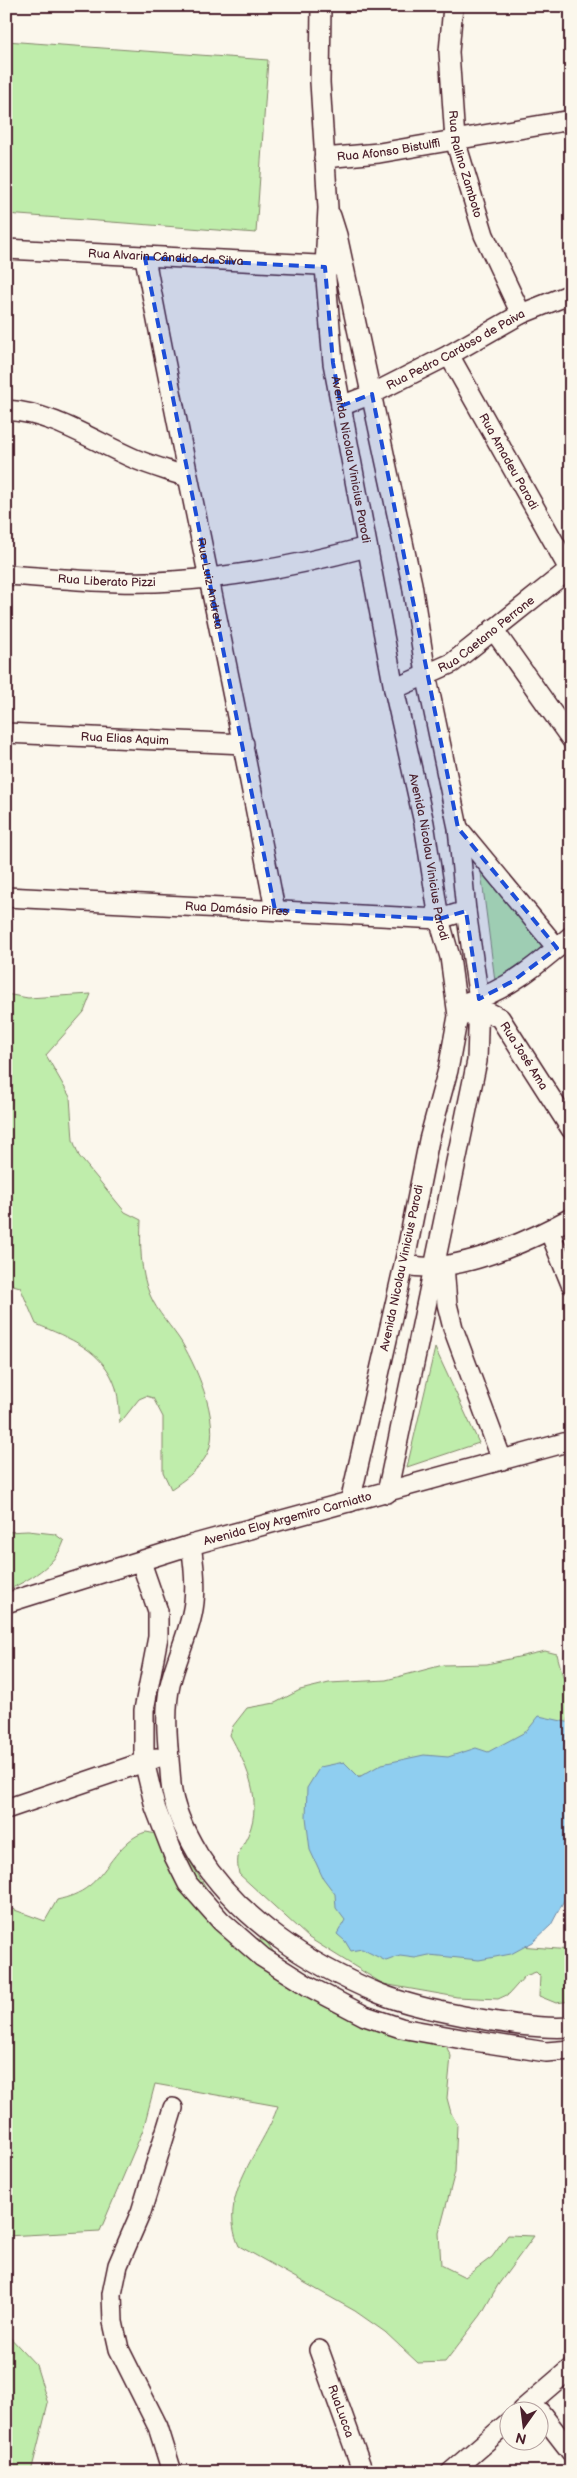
<svg xmlns="http://www.w3.org/2000/svg" width="577" height="2478" viewBox="0 0 577 2478" font-family="'Balsamiq Sans',sans-serif">
	<style>
		.green { fill: #bfedab; stroke: #84866b }
		.water { fill: #8fcef0; stroke: #7388a1 }
		.lines { fill: none; stroke-linecap: round; stroke-linejoin: round }
		.minor-casing { stroke: #4a1f2b; stroke-width: 22 }
		.minor { stroke: #fbf7ec; stroke-width: 19 }
		.marked { fill: #1d4ed8; fill-opacity: 0.2; stroke: #1d4ed8; stroke-width: 4; stroke-dasharray: 10 6; stroke-linejoin: round }
		.labels { text-anchor: middle; dominant-baseline: central; stroke-width: 4; stroke-linejoin: round; paint-order: stroke }
		.street-label { font-size: 12px; fill: #4a1f2b; stroke: #fbf7ec }
	</style>
	<rect width="100%" height="100%" fill="#fbf7ec"/>
	<filter id="ink" filterUnits="userSpaceOnUse"><feTurbulence type="fractalNoise" baseFrequency=".02" numOctaves="2"/><feDisplacementMap in="SourceGraphic" scale="10" xChannelSelector="R" yChannelSelector="G"/><feConvolveMatrix kernelMatrix="1 2 1 2 8 2 1 2 1" color-interpolation-filters="sRGB"/></filter>
	<g filter="url(#ink)">
		<path class="green" d="M 6,41 L 268,60 L 256,233 L 6,214 Z
			M 481,872 L 544,947 L 495,981 Z
			M 6,994 L 28,998 L 91,994 L 84,1012 L 46,1055 L 70,1097 L 73,1140 L 79,1156 L 125,1212 L 141,1220 C 140,1244 140,1272 150,1295 C 157,1312 172,1327 182,1343 C 198,1370 224,1429 205,1458 C 196,1472 184,1480 171,1489 L 163,1472 L 163,1417 L 153,1398 L 146,1396 L 139,1399 L 120,1423 C 119,1412 119,1399 116,1388 C 104,1350 69,1338 36,1324 L 20,1287 L 6,1283 Z
			M 435,1348 L 479,1443 L 407,1467 Z
			M 28,1531 L 55,1534 L 64,1541 C 56,1566 28,1580 6,1591 L 6,1532 Z
			M 545,1651 L 557,1654 C 563,1679 577,1714 562,1737 L 390,1773 L 349,1777 L 519,1946 L 571,1950 L 571,2001 L 556,2003 L 539,1996 L 540,1976 L 536,1972 L 525,1976 L 509,1994 L 498,1999 L 457,1997 L 383,1984 L 309,1938 L 239,1874 C 234,1849 244,1849 251,1827 C 261,1794 245,1763 230,1735 L 233,1726 L 247,1708 L 275,1703 L 300,1690 L 329,1683 L 386,1680 L 443,1665 L 487,1664 Z
			M 146,1832 L 162,1835 L 188,1858 L 208,1891 L 218,1924 L 231,1932 L 266,1941 L 290,1976 L 441,2036 L 451,2056 L 447,2098 L 451,2113 L 457,2124 L 455,2172 L 439,2233 L 441,2265 L 465,2277 L 492,2257 L 508,2235 L 534,2236 L 498,2285 L 481,2315 L 445,2362 L 418,2363 L 385,2332 L 355,2311 L 239,2246 C 216,2195 262,2152 278,2106 L 155,2084 L 143,2130 L 100,2231 L 6,2236 L 6,1918 L 12,1909 L 45,1921 L 57,1900 C 69,1897 79,1894 89,1886 C 109,1870 120,1839 146,1832 Z
			M 6,2333 L 36,2365 L 48,2404 L 31,2472 L 6,2472 Z"/>
		<path class="water" d="M 539,1716 L 571,1723 L 571,1887 L 551,1925 L 533,1942 L 511,1954 L 479,1960 L 429,1955 L 415,1958 L 400,1956 L 386,1961 L 362,1949 L 351,1951 L 345,1941 L 337,1934 L 345,1920 L 336,1908 L 335,1894 L 323,1878 L 310,1850 L 306,1817 L 307,1788 L 320,1767 L 344,1762 L 359,1777 L 382,1764 L 424,1755 L 448,1757 L 476,1748 L 488,1752 L 527,1731 Z"/>
		<g class="lines">
			<g class="minor-casing">
				<g id="minor">
					<path id="s1" d="M 321,6 L 320,82 L 328,208 L 325,267 L 333,363 L 394,689 L 424,823 L 439,919 L 450,957 L 458,1016 L 448,1070 L 429,1140 L 404,1265 L 350,1502"/>
					<path id="s2" d="M 453,6 L 449,52 L 455,140 L 484,235 L 521,314"/>
					<path id="s3" d="M 324,158 L 379,153 L 571,120"/>
					<path d="M 331,216 L 337,235 L 412,584 L 426,674 L 458,828 L 466,911 L 479,999 L 477,1061 L 387,1493"/>
					<path id="s4" d="M 6,249 L 338,266"/>
					<path id="s5" d="M 145,258 C 186,475 234,692 275,910"/>
					<path id="s6" d="M 449,355 L 569,569"/>
					<path id="s7" d="M 341,406 L 372,394 L 449,355 L 521,314 L 571,294"/>
					<path d="M 6,410 C 54,413 93,441 135,459 C 152,466 170,471 187,477"/>
					<path id="s8" d="M 6,575 C 61,578 118,585 173,581 C 239,577 304,564 367,547"/>
					<path d="M 493,629 L 571,739"/>
					<path id="s9" d="M 394,689 L 452,663 L 571,568"/>
					<path id="s10" d="M 6,733 L 244,744"/>
					<path d="M 458,828 L 557,948"/>
					<path id="s11" d="M 6,897 L 439,919 L 466,911"/>
					<path d="M 467,1002 C 506,992 541,962 571,936"/>
					<path id="s12" d="M 467,1015 L 490,1013 L 500,1018 L 571,1129"/>
					<path d="M 549,1230 L 571,1284"/>
					<path d="M 404,1265 C 414,1266 425,1268 434,1267 C 479,1263 533,1239 571,1218"/>
					<path d="M 444,1265 L 447,1304 L 453,1328 L 502,1460"/>
					<path d="M 191,1545 C 194,1564 196,1583 194,1602 C 191,1631 176,1657 170,1685 C 163,1716 169,1753 171,1784 C 173,1808 186,1834 198,1854 C 239,1919 308,1964 378,1993 C 407,2005 439,2011 469,2017 C 503,2023 537,2029 571,2027"/>
					<path d="M 141,1562 L 158,1611 L 158,1637 L 144,1710 L 144,1761 L 155,1807 L 174,1856 L 188,1884 L 221,1921 L 262,1957 L 308,1986 L 365,2016 L 401,2028 L 468,2040 L 546,2052 L 571,2050"/>
					<path id="s13" d="M 6,1603 L 191,1545 L 571,1441"/>
					<path d="M 6,1809 L 156,1758"/>
					<path id="s14" d="M 319,2350 L 363,2472"/>
					<path d="M 522,2410 L 571,2368"/>
					<path d="M 540,2412 L 571,2452"/>
					<path d="M 172,2472 L 158,2427 L 119,2349 L 113,2322 L 112,2294 L 118,2265 L 141,2212 L 173,2108"/>
					<path d="M 451,2472 L 510,2421"/>
				</g>
			</g>
			<use href="#minor" class="minor"/>
		</g>
	</g>
	<path class="marked" d="M 145,258 L 325,267 L 333,363 L 341,406 L 372,394 L 458,828 L 557,948 L 513,981 L 479,999 L 466,911 L 439,919 L 275,910 Z"/>
	<g class="labels">
		<g class="street-label">
			<text stroke="none"><textPath href="#s3" startOffset="65">Rua Afonso Bistulffi</textPath></text>
			<text stroke="none"><textPath href="#s2" startOffset="160">Rua Ralino Zamboto</textPath></text>
			<text stroke="none"><textPath href="#s4" startOffset="160">Rua Alvarin Cândido da Silva</textPath></text>
			<text stroke="none"><textPath href="#s7" startOffset="128">Rua Pedro Cardoso de Paiva</textPath></text>
			<text stroke="none"><textPath href="#s1" startOffset="456">Avenida Nicolau Vinicius Parodi</textPath></text>
			<text stroke="none"><textPath href="#s6" startOffset="122">Rua Amadeu Parodi</textPath></text>
			<text stroke="none"><textPath href="#s8" startOffset="101">Rua Liberato Pizzi</textPath></text>
			<text stroke="none"><textPath href="#s5" startOffset="332">Rua Luiz Andreta</textPath></text>
			<text stroke="none"><textPath href="#s9" startOffset="108">Rua Caetano Perrone</textPath></text>
			<text stroke="none"><textPath href="#s10" startOffset="119">Rua Elias Aquim</textPath></text>
			<text stroke="none"><textPath href="#s1" startOffset="861">Avenida Nicolau Vinicius Parodi</textPath></text>
			<text stroke="none"><textPath href="#s11" startOffset="231">Rua Damásio Pires</textPath></text>
			<text stroke="none"><textPath href="#s12" startOffset="79">Rua José Ama</textPath></text>
			<text transform="translate(402 1268) rotate(-78)">Avenida Nicolau Vinicius Parodi</text>
			<text stroke="none"><textPath href="#s13" startOffset="294">Avenida Eloy Argemiro Carniatto</textPath></text>
			<text stroke="none"><textPath href="#s14" startOffset="65">RuaLucca</textPath></text>
		</g>
	</g>
	<rect width="577" height="2478" fill="none" stroke="#fbf7ec" stroke-width="25"/>
	<rect x="12" y="12" width="552" height="2453" fill="none" stroke="#4a1f2b" stroke-width="2" filter="url(#ink)"/>
	<g transform="translate(524 2426) rotate(194)"><circle r="24" fill="#fbf7ec" stroke="#b4a19f"/>
	<path d="M0-4L9 19L0 12L-9 19Z" fill="#4a1f2b"/>
	<text y="-8" font-size="14" font-weight="bold" text-anchor="middle" fill="#4a1f2b">N</text>
	</g>
</svg>
